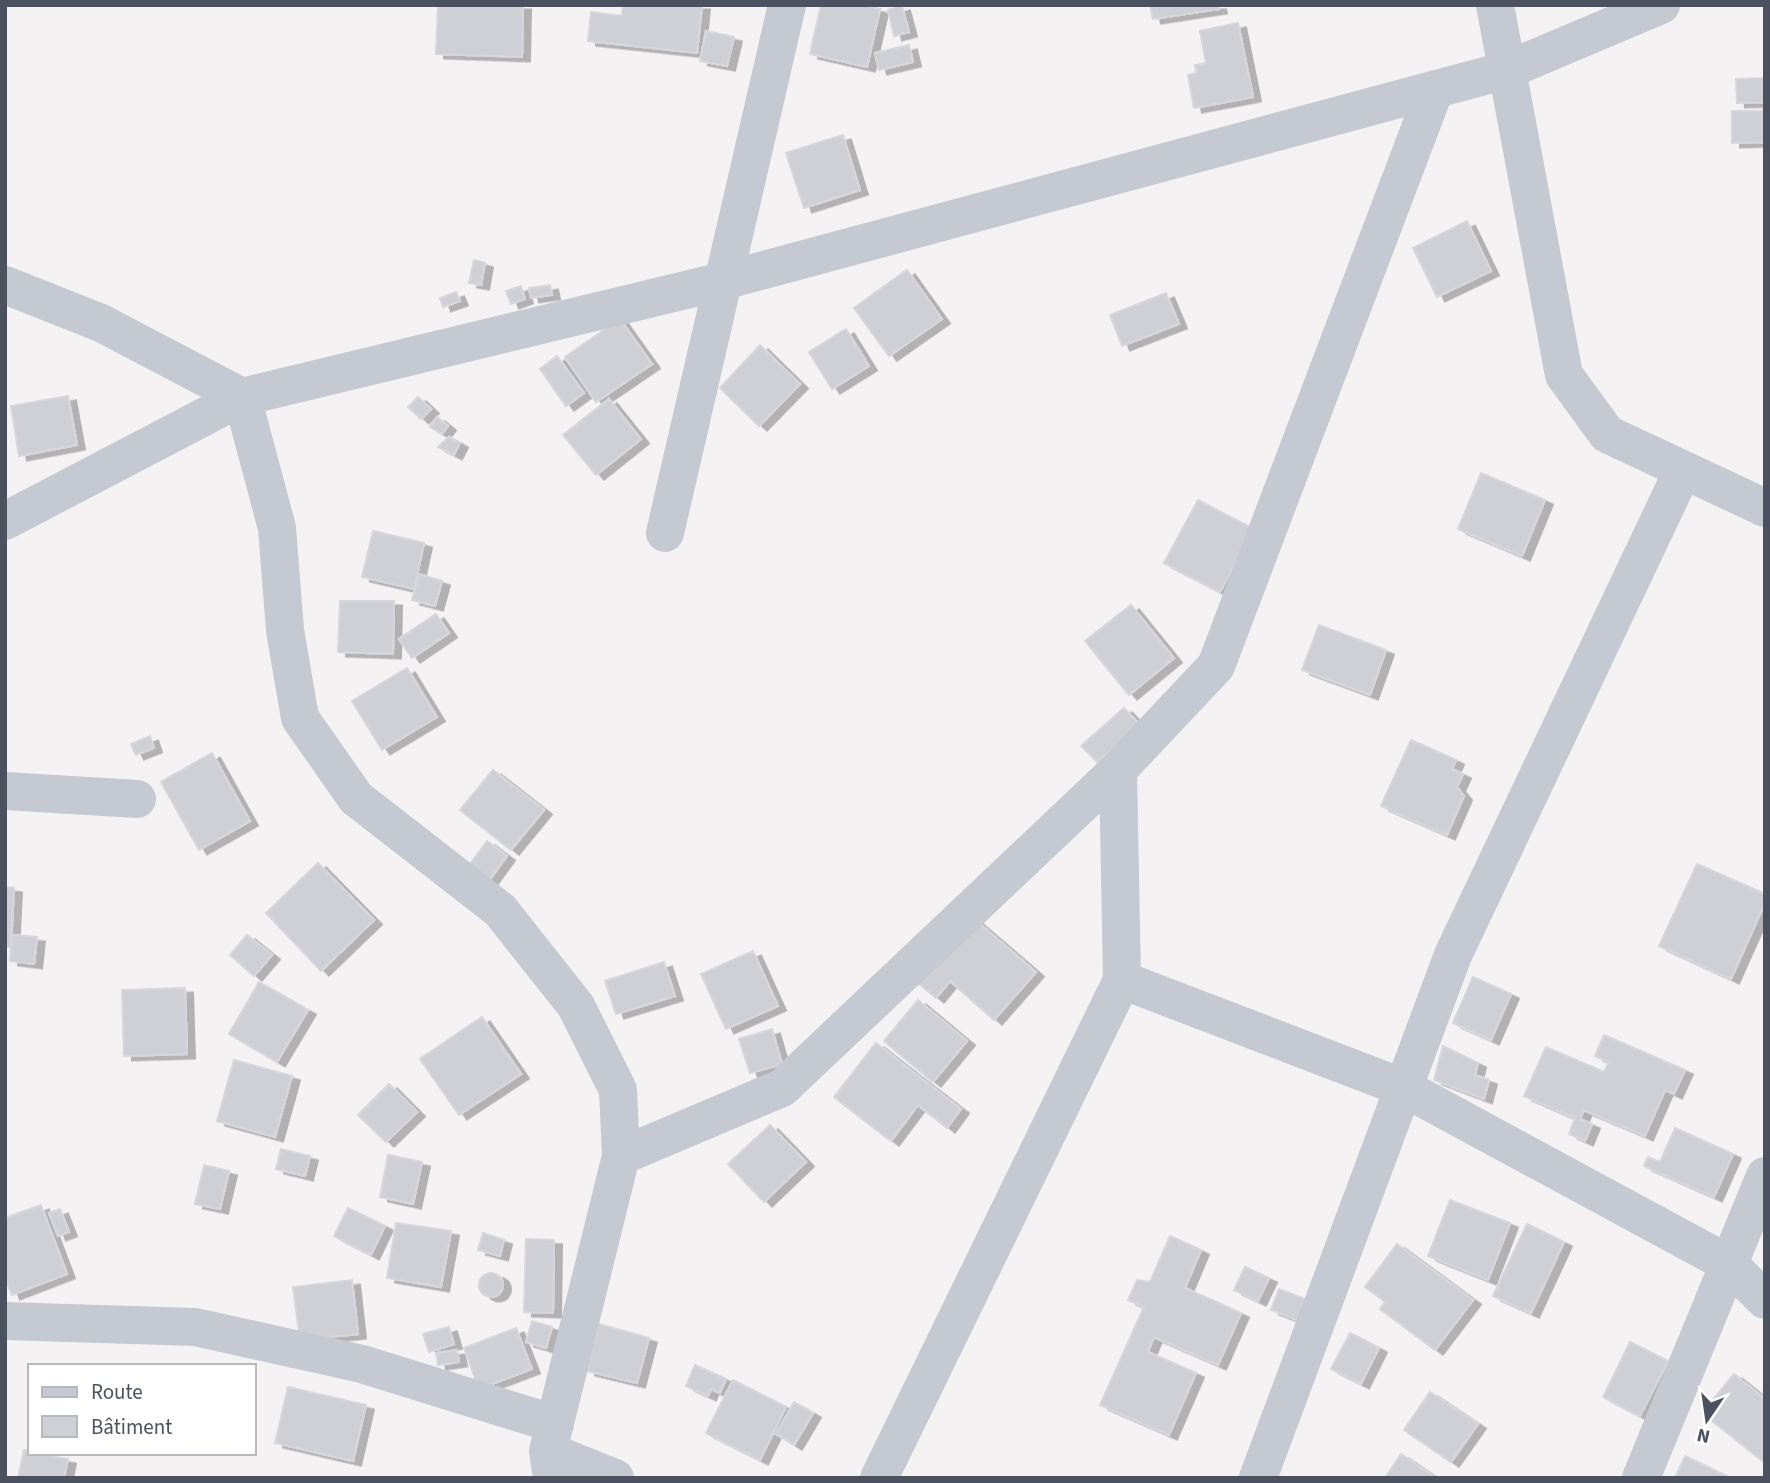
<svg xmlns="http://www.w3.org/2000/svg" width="1770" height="1483" viewBox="0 0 1770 1483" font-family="'Source Sans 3',sans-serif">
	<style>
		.building { fill: #cfd0d6; stroke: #d6d7dd; stroke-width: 2; filter: url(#shadow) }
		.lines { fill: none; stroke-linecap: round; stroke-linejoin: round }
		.street { stroke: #c4c9d2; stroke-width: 38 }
	</style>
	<defs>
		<filter id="shadow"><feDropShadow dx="8" dy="4.5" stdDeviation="0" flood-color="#0004"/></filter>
	</defs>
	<rect width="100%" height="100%" fill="#f4f2f2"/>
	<path class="building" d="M 438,5 L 523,5 L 522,57 L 436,54 Z
		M 623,5 L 702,5 L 697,53 L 588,41 L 591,12 L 622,16 Z
		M 821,5 L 862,5 L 880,9 L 867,67 L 810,54 Z
		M 1150,5 L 1218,5 L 1219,9 L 1153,19 Z
		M 902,6 L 909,32 L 894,36 L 888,10 Z
		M 1238,23 L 1253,97 L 1194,108 L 1188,75 L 1196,73 L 1195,65 L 1206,63 L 1200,31 Z
		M 706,31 L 734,37 L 727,66 L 700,61 Z
		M 909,45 L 913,62 L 879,70 L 875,53 Z
		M 1765,78 L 1765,102 L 1737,103 L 1736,79 Z
		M 1732,111 L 1764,111 L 1765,142 L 1732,143 Z
		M 843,135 L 860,190 L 804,208 L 786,153 Z
		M 1467,221 L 1491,271 L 1437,297 L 1413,248 Z
		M 474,260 L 485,263 L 481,285 L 469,283 Z
		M 907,270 L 942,319 L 889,356 L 854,308 Z
		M 550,285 L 552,295 L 531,298 L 529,288 Z
		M 521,286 L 525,299 L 511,304 L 506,291 Z
		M 456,292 L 460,301 L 443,307 L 440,298 Z
		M 1166,293 L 1179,324 L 1122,346 L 1110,315 Z
		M 620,319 L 652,364 L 596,402 L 565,357 Z
		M 846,329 L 869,366 L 832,389 L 809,352 Z
		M 760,345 L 800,384 L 759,426 L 720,388 Z
		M 557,356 L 584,393 L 566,406 L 540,369 Z
		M 68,396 L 77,445 L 19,456 L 11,406 Z
		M 418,397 L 431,409 L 421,419 L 408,407 Z
		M 609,399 L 641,439 L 596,475 L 563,435 Z
		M 437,417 L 448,426 L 442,434 L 430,427 Z
		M 449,437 L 460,443 L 454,455 L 438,447 Z
		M 1481,473 L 1545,500 L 1522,556 L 1458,529 Z
		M 1198,500 L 1253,529 L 1220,592 L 1164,563 Z
		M 373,531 L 424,543 L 414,589 L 362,577 Z
		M 419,574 L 442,581 L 435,606 L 412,600 Z
		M 340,601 L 394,601 L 393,654 L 338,652 Z
		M 1131,605 L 1174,658 L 1129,695 L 1085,641 Z
		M 436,614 L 449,633 L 412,658 L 399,639 Z
		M 1319,625 L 1386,650 L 1370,695 L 1302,670 Z
		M 407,668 L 437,717 L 382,750 L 352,701 Z
		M 1124,708 L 1140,725 L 1097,762 L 1081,746 Z
		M 150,736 L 154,748 L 136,755 L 131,744 Z
		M 1411,740 L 1456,760 L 1452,769 L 1463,774 L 1457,787 L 1464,796 L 1447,835 L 1381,806 Z
		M 212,753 L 250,821 L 199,850 L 161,782 Z
		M 493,770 L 544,810 L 511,850 L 460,810 Z
		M 487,841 L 507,856 L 488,882 L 468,867 Z
		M 318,863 L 374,920 L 321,971 L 266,913 Z
		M 1697,864 L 1765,894 L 1765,903 L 1731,979 L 1659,946 Z
		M 5,887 L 14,888 L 11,947 L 5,947 Z
		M 973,918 L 1036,972 L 994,1020 L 950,981 L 936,998 L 917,982 Z
		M 12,935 L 37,937 L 34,964 L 10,961 Z
		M 247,935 L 272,955 L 254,976 L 230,955 Z
		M 753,951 L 778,1006 L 726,1029 L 701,974 Z
		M 664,962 L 675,996 L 616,1014 L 605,981 Z
		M 1473,977 L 1511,994 L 1491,1040 L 1453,1023 Z
		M 259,982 L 308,1010 L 277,1062 L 229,1034 Z
		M 185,988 L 187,1054 L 124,1056 L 122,990 Z
		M 918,1000 L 967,1041 L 933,1082 L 884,1041 Z
		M 482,1017 L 521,1074 L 459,1115 L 420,1059 Z
		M 772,1029 L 782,1064 L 750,1073 L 739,1039 Z
		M 1604,1035 L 1685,1070 L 1674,1094 L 1665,1090 L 1645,1136 L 1584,1110 L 1580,1119 L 1592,1124 L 1585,1141 L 1569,1134 L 1575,1118 L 1524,1096 L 1546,1047 L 1604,1072 L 1609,1062 L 1595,1056 Z
		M 876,1043 L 961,1109 L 947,1128 L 918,1105 L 891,1141 L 834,1097 Z
		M 1443,1046 L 1478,1063 L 1475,1075 L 1489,1080 L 1484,1099 L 1434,1080 Z
		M 234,1060 L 292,1076 L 275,1137 L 217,1121 Z
		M 389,1084 L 417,1112 L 386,1142 L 358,1115 Z
		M 770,1125 L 806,1162 L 764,1202 L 728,1164 Z
		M 1675,1128 L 1733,1154 L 1714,1197 L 1644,1166 L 1648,1157 L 1660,1162 Z
		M 281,1149 L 310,1156 L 305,1176 L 276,1169 Z
		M 388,1155 L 422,1162 L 413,1204 L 380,1197 Z
		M 204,1165 L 229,1171 L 220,1209 L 195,1204 Z
		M 1450,1200 L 1510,1223 L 1488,1280 L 1428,1256 Z
		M 41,1205 L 67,1274 L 12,1295 L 5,1278 L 5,1218 Z
		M 348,1208 L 385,1226 L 371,1255 L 334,1236 Z
		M 60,1209 L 69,1232 L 58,1236 L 49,1213 Z
		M 396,1223 L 451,1231 L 441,1287 L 387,1278 Z
		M 1527,1224 L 1564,1242 L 1531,1313 L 1493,1296 Z
		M 483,1233 L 504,1240 L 500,1256 L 478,1250 Z
		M 1170,1236 L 1201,1250 L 1185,1288 L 1241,1313 L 1218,1365 L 1154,1337 L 1148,1352 L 1196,1373 L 1169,1435 L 1100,1405 L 1144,1307 L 1128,1300 L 1137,1280 L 1150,1282 Z
		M 526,1239 L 554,1240 L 553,1313 L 524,1312 Z
		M 1397,1244 L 1473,1300 L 1435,1350 L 1380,1309 L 1385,1302 L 1365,1287 Z
		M 1245,1267 L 1269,1278 L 1258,1301 L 1234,1290 Z
		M479 1285a12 12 0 1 1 24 0a12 12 0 1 1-24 0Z
		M 352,1280 L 358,1334 L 300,1340 L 293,1287 Z
		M 1279,1289 L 1313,1302 L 1305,1323 L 1271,1310 Z
		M 532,1321 L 552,1327 L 546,1348 L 526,1342 Z
		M 599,1324 L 649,1338 L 637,1383 L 587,1371 Z
		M 449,1327 L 454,1344 L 429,1352 L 423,1334 Z
		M 516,1328 L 532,1369 L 479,1389 L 464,1348 Z
		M 1350,1333 L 1379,1348 L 1361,1384 L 1331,1369 Z
		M 1630,1342 L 1668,1361 L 1640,1416 L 1603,1397 Z
		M 457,1350 L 459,1362 L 438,1365 L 436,1353 Z
		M 695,1365 L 726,1379 L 720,1393 L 711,1389 L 708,1396 L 686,1386 Z
		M 1734,1374 L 1765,1399 L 1765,1463 L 1702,1413 Z
		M 733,1380 L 786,1407 L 760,1460 L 706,1433 Z
		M 288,1387 L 366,1405 L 353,1461 L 275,1443 Z
		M 1430,1392 L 1478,1424 L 1451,1462 L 1404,1430 Z
		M 794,1402 L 813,1413 L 794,1445 L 776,1434 Z
		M 24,1450 L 30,1451 L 30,1453 L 68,1459 L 64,1478 L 18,1478 Z
		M 1401,1454 L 1436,1478 L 1385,1478 Z
		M 1685,1456 L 1725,1475 L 1724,1478 L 1675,1478 Z"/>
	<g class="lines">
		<path class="street" d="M 1495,5 L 1564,375 L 1607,434 L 1765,508
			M 5,285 L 101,323 L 242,397 L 277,528 L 285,630 L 300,718 L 356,798 L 500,910 L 576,1006 L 618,1090 L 621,1156 L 548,1451 L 552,1478
			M 5,521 L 242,397 L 723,281 L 1507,70 L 1661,5
			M 665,533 L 787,5
			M 5,791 L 137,799
			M 1122,980 L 1404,1088 L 1729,1264 L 1765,1300
			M 621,1156 L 782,1088 L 1118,770 L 1216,666 L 1435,89
			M 5,1321 L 195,1327 L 362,1364 L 555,1424
			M 548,1451 L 615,1478
			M 879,1478 L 1122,980 L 1118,770
			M 1258,1478 L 1453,955 L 1683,470
			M 1641,1478 L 1765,1176"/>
	</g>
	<rect width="1770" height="1483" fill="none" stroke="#4b515e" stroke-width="14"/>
	<rect x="28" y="1364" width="228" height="91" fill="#ffffff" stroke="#b7b9bf" stroke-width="2"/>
	<rect x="42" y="1387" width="35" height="10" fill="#c4c9d2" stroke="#b7b9bf" stroke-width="2"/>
	<text x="91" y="1399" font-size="21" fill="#4b515e">Route</text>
	<rect x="42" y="1416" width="35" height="21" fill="#cfd0d6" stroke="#b7b9bf" stroke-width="2"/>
	<text x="91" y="1434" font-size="21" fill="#4b515e">Bâtiment</text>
	<g transform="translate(1707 1420) rotate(193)" stroke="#ffffff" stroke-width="5" paint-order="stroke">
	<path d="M0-5L12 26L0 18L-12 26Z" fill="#4b515e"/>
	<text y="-10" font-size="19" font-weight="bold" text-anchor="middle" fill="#4b515e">N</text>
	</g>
</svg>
